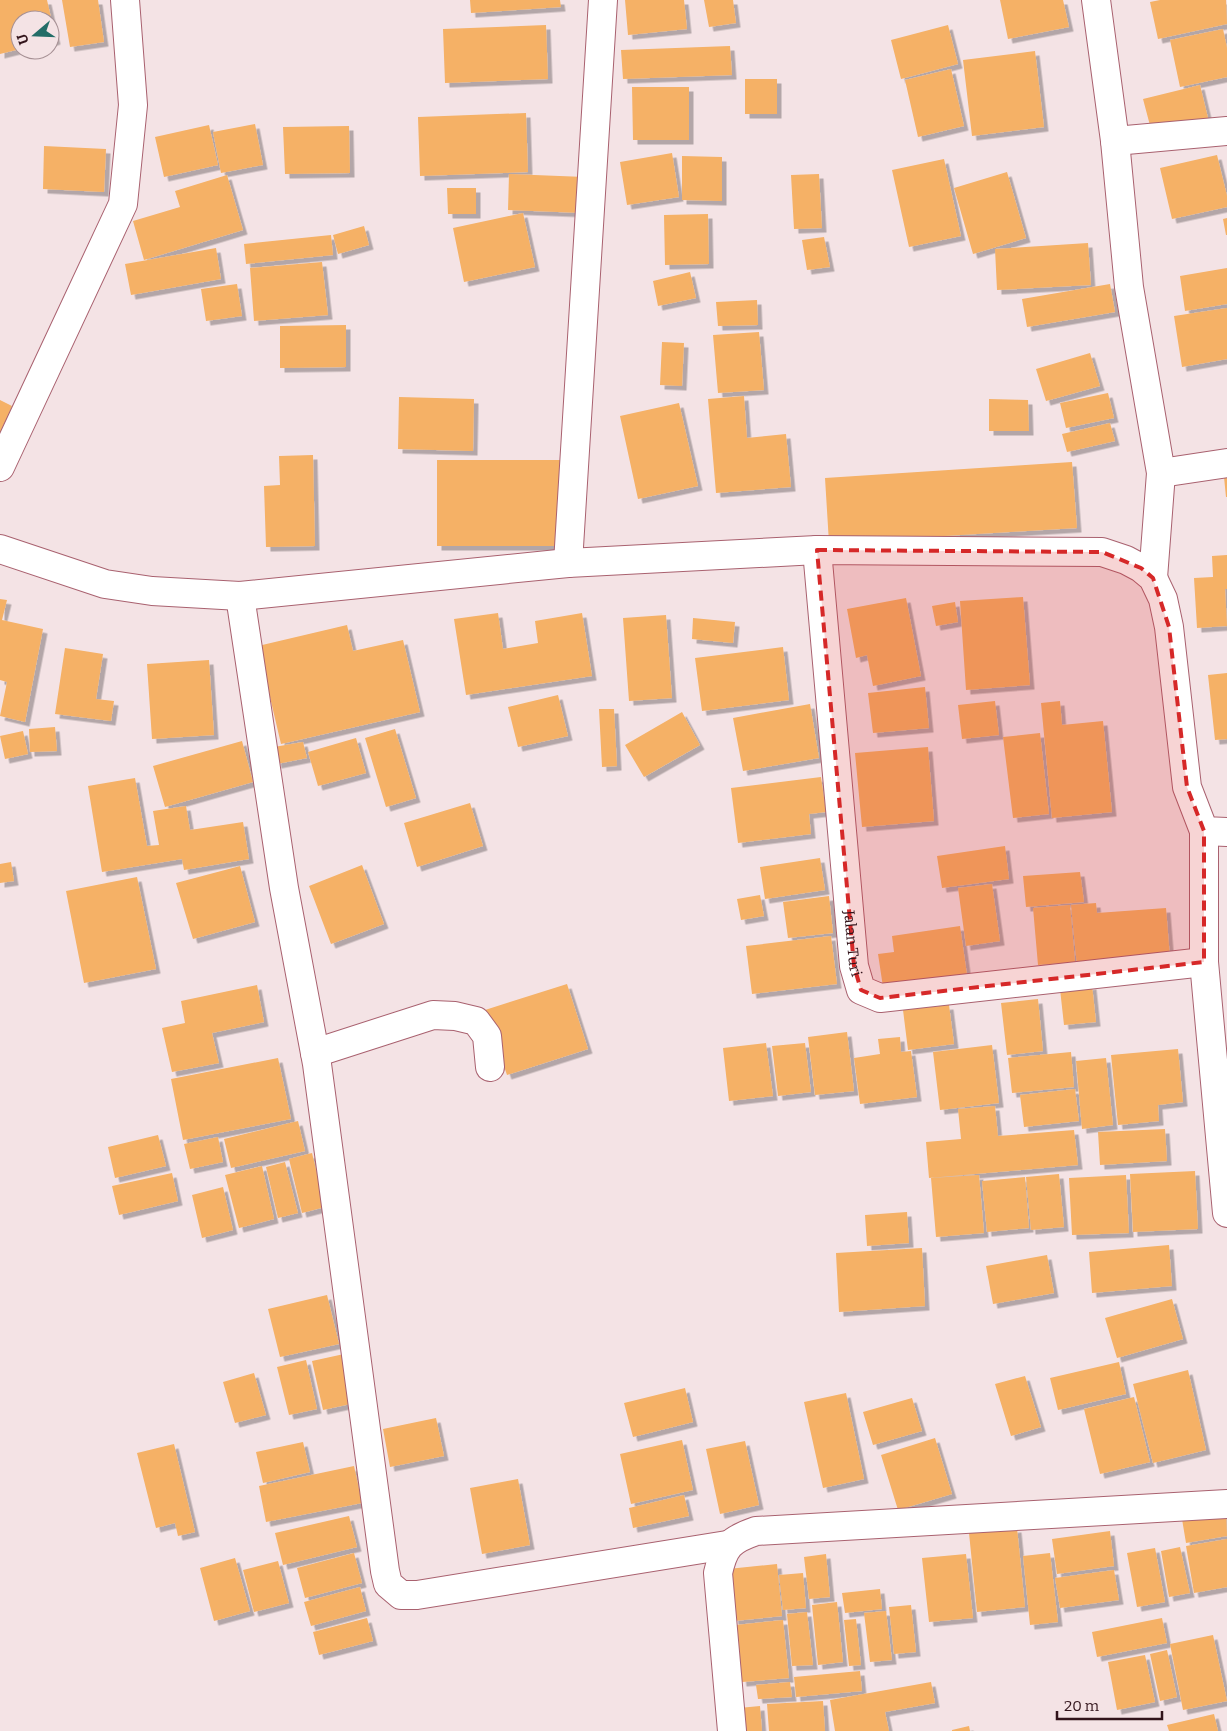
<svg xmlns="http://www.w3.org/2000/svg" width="1227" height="1731" viewBox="0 0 1227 1731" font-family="Bitter,serif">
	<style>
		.building { fill: #f5b166; filter: url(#shadow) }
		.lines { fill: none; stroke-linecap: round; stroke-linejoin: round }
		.minor-casing { stroke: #a9616f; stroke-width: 30 }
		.tertiary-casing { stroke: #a9616f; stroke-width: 30 }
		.minor { stroke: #fff; stroke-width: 28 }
		.tertiary { stroke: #fff; stroke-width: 28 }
		.marked { fill: #d62828; fill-opacity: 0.2; stroke: #d62828; stroke-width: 4; stroke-dasharray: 10 6; stroke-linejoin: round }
		.labels { text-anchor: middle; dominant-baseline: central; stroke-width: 4; stroke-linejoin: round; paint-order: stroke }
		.street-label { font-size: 15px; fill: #32141b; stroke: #f4e3e5 }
	</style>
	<defs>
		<filter id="shadow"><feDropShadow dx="4.5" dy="4.5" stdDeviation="0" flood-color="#0004"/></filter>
	</defs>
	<rect width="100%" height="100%" fill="#f4e3e5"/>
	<path class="building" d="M 0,0 L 47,0 L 56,40 L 50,42 L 50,20 L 20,20 L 20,49 L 0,54 Z
		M 62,0 L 98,0 L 104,42 L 70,47 Z
		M 470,0 L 560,0 L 561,7 L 471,13 Z
		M 625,0 L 684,0 L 687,29 L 628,35 Z
		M 704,0 L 733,0 L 736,23 L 709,27 Z
		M 1000,0 L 1063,0 L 1069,27 L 1008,39 Z
		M 1160,0 L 1226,0 L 1227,24 L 1158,39 L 1150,2 Z
		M 546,25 L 548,79 L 445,83 L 443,29 Z
		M 948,25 L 958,64 L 901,79 L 891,40 Z
		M 1223,29 L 1227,48 L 1227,77 L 1180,87 L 1170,40 Z
		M 730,46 L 732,75 L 623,79 L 621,50 Z
		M 1035,51 L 1044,127 L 972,136 L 963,60 Z
		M 951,69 L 964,126 L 918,137 L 905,80 Z
		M 745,79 L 777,79 L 777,114 L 745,114 Z
		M 1200,85 L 1208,118 L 1152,133 L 1143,99 Z
		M 632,87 L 689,87 L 689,140 L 633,140 Z
		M 526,113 L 528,172 L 420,176 L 418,117 Z
		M 255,124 L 263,165 L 221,173 L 213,132 Z
		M 209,125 L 218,165 L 164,177 L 155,137 Z
		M 349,126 L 350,173 L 285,174 L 283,127 Z
		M 44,146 L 106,149 L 104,192 L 43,189 Z
		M 672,153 L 679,197 L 627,205 L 620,162 Z
		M 1217,155 L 1227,196 L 1227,207 L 1172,219 L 1160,168 Z
		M 682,156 L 722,157 L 722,201 L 682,200 Z
		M 944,159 L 961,236 L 909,247 L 892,170 Z
		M 1007,172 L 1026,238 L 973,254 L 954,188 Z
		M 509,174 L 585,177 L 583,213 L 508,210 Z
		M 819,174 L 822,228 L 794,229 L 791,175 Z
		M 227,175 L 243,230 L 144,260 L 133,221 L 180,207 L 175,191 Z
		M 447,188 L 476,188 L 476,214 L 448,214 Z
		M 523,213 L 535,267 L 464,282 L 453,228 Z
		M 708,214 L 709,264 L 665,265 L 664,215 Z
		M 1227,218 L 1227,235 L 1226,235 L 1223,219 Z
		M 364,226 L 369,245 L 338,254 L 333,235 Z
		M 331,235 L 333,255 L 246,264 L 244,244 Z
		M 824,237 L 830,267 L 807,270 L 802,240 Z
		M 1088,243 L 1091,285 L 997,290 L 995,249 Z
		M 216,248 L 221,279 L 131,295 L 125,264 Z
		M 322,262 L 328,315 L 254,321 L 250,268 Z
		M 1227,268 L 1227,304 L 1185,311 L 1180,276 Z
		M 690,272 L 696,298 L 658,306 L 653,281 Z
		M 237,284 L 242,316 L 206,321 L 201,289 Z
		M 1110,284 L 1115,312 L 1027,327 L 1022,299 Z
		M 757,300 L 758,325 L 718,326 L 716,302 Z
		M 1227,308 L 1227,359 L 1182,367 L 1174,316 Z
		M 346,325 L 346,367 L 280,368 L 280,326 Z
		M 759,332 L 764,390 L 718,393 L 713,335 Z
		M 662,342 L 684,343 L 682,386 L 660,385 Z
		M 1090,353 L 1100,386 L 1046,401 L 1036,369 Z
		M 1108,393 L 1114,418 L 1066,428 L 1060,403 Z
		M 744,396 L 747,438 L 786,434 L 791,487 L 716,493 L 708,399 Z
		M 399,397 L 474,399 L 473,451 L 398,449 Z
		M 989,399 L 1028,400 L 1029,431 L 989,431 Z
		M 0,400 L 12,406 L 0,433 Z
		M 679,403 L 698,486 L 638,499 L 620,416 Z
		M 1110,423 L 1115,441 L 1067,452 L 1062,434 Z
		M 313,455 L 315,546 L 266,547 L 264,486 L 280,485 L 279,456 Z
		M 437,460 L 564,460 L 565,546 L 437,546 Z
		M 1072,462 L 1077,528 L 829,543 L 825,478 Z
		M 1223,467 L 1227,467 L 1227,497 L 1226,497 Z
		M 1227,555 L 1227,589 L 1225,589 L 1227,626 L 1197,628 L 1194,578 L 1213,577 L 1212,556 Z
		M 1023,597 L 1030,685 L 966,690 L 960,601 Z
		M 906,598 L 921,676 L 873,686 L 867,655 L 856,658 L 847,609 Z
		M 0,599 L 7,600 L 2,620 L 43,629 L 25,722 L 0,716 L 7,682 L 0,680 Z
		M 955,602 L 958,622 L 936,626 L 932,606 Z
		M 498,613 L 503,649 L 538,643 L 535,621 L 582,613 L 592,676 L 466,695 L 454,619 Z
		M 666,615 L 672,698 L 629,701 L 623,618 Z
		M 693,618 L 735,622 L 733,643 L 692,639 Z
		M 347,625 L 353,651 L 403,640 L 420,712 L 281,744 L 258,646 Z
		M 783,647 L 789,700 L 702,711 L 695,658 Z
		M 65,648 L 103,654 L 96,699 L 114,701 L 111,721 L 55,714 Z
		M 209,660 L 214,735 L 152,739 L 147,664 Z
		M 1227,673 L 1227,739 L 1215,740 L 1208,675 Z
		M 925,687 L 929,728 L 873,733 L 868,693 Z
		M 558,695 L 568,736 L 518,747 L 508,707 Z
		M 995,701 L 999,735 L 962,739 L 958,705 Z
		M 1060,701 L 1062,725 L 1103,721 L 1112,812 L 1052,818 L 1041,703 Z
		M 810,704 L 819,758 L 743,771 L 733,718 Z
		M 599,709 L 614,709 L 617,766 L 602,767 Z
		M 682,712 L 700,745 L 644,777 L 625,745 Z
		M 55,727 L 57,751 L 30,752 L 29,729 Z
		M 395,729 L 416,798 L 386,807 L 365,738 Z
		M 23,731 L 28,754 L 5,759 L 0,736 Z
		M 1040,733 L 1049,814 L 1013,818 L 1003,737 Z
		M 356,738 L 366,773 L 318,786 L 308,752 Z
		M 242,741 L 253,782 L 165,807 L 153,766 Z
		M 303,742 L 307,758 L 277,764 L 274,747 Z
		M 928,747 L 934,821 L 862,827 L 855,753 Z
		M 821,777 L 826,812 L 809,814 L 811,834 L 738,843 L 731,788 Z
		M 135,778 L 147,846 L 159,845 L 153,811 L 186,806 L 190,830 L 243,822 L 249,859 L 184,870 L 182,859 L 102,872 L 88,786 Z
		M 470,803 L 483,846 L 417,867 L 404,823 Z
		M 1005,846 L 1009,879 L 942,888 L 937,856 Z
		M 820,858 L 825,890 L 765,899 L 760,867 Z
		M 11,862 L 14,881 L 0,883 L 0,864 Z
		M 362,865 L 384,924 L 331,944 L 309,886 Z
		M 240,866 L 255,922 L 193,939 L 176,883 Z
		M 1080,872 L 1084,902 L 1026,907 L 1023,876 Z
		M 137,877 L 156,969 L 84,983 L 66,891 Z
		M 992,884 L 1000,941 L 966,946 L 958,888 Z
		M 760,895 L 764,916 L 741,920 L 737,899 Z
		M 829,896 L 833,933 L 788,938 L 783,902 Z
		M 1096,903 L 1097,913 L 1166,908 L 1170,958 L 1077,966 L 1071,905 Z
		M 1070,905 L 1075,962 L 1038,965 L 1033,908 Z
		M 960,926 L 967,975 L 883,987 L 878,954 L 894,952 L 892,936 Z
		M 831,936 L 837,984 L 752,994 L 746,946 Z
		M 567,984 L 588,1049 L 507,1075 L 485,1010 Z
		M 257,985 L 264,1022 L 212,1033 L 219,1063 L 172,1072 L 162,1028 L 185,1023 L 181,1001 Z
		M 1092,985 L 1096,1022 L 1064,1025 L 1060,989 Z
		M 1038,999 L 1043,1051 L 1007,1055 L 1001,1003 Z
		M 949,1005 L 954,1044 L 908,1050 L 903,1010 Z
		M 847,1032 L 854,1091 L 815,1095 L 808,1037 Z
		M 900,1037 L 901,1052 L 911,1051 L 917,1097 L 860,1104 L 854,1058 L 880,1054 L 878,1039 Z
		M 766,1043 L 773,1096 L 729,1101 L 723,1048 Z
		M 805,1043 L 811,1092 L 778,1096 L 772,1046 Z
		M 992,1045 L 999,1103 L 940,1110 L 933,1052 Z
		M 1178,1049 L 1183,1102 L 1158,1105 L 1159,1121 L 1118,1125 L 1111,1055 Z
		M 1071,1052 L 1074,1087 L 1012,1093 L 1008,1058 Z
		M 278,1058 L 291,1119 L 183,1140 L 171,1079 Z
		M 1106,1058 L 1113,1125 L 1082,1129 L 1076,1061 Z
		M 1075,1089 L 1079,1121 L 1024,1127 L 1020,1095 Z
		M 995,1106 L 998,1136 L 1074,1130 L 1078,1165 L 929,1178 L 926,1142 L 961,1139 L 958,1109 Z
		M 298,1121 L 305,1151 L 231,1168 L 224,1139 Z
		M 1165,1129 L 1167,1161 L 1100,1165 L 1098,1132 Z
		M 158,1135 L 166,1166 L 115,1178 L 108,1147 Z
		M 218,1137 L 223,1162 L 190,1169 L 184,1144 Z
		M 312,1153 L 325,1207 L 302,1213 L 289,1159 Z
		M 285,1162 L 298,1213 L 278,1218 L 266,1167 Z
		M 262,1166 L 274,1219 L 239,1228 L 225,1175 Z
		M 1195,1171 L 1198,1229 L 1133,1232 L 1130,1174 Z
		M 172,1173 L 178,1201 L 119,1215 L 112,1186 Z
		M 1059,1174 L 1064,1227 L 1031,1230 L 1026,1177 Z
		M 979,1175 L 984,1233 L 936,1237 L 931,1178 Z
		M 1126,1175 L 1129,1233 L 1072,1235 L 1069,1178 Z
		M 1025,1177 L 1029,1228 L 987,1232 L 982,1181 Z
		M 223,1187 L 233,1230 L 202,1238 L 192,1195 Z
		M 907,1212 L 909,1243 L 867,1246 L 865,1215 Z
		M 1169,1245 L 1172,1286 L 1092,1293 L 1089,1252 Z
		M 922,1248 L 925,1306 L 839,1312 L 836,1253 Z
		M 1047,1255 L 1054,1293 L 993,1304 L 986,1266 Z
		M 327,1295 L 339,1344 L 280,1357 L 268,1309 Z
		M 1172,1299 L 1183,1339 L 1117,1358 L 1105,1318 Z
		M 344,1354 L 355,1403 L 323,1410 L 312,1361 Z
		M 306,1360 L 317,1409 L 289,1415 L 277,1367 Z
		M 1119,1362 L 1126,1394 L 1058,1410 L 1050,1378 Z
		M 1188,1370 L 1206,1450 L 1153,1463 L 1133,1384 Z
		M 254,1373 L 266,1415 L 235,1423 L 223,1382 Z
		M 1025,1376 L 1041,1427 L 1011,1436 L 995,1384 Z
		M 685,1388 L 693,1422 L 633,1437 L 624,1403 Z
		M 846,1393 L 864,1479 L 823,1488 L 804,1402 Z
		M 1134,1397 L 1150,1462 L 1100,1474 L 1084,1409 Z
		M 912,1398 L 922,1431 L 873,1445 L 863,1412 Z
		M 436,1418 L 444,1456 L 390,1467 L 383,1429 Z
		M 935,1438 L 952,1494 L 898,1510 L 881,1455 Z
		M 682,1440 L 693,1490 L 631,1504 L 620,1454 Z
		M 745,1441 L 759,1505 L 720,1514 L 706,1449 Z
		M 303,1442 L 310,1472 L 263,1483 L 256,1452 Z
		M 174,1444 L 195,1532 L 178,1536 L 175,1523 L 156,1528 L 137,1453 Z
		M 354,1466 L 362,1503 L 266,1522 L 259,1486 Z
		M 518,1479 L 530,1545 L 482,1554 L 470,1488 Z
		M 684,1495 L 689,1516 L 633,1528 L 629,1508 Z
		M 1226,1512 L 1227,1536 L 1186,1543 L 1182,1519 Z
		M 349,1516 L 357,1547 L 283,1565 L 275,1533 Z
		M 1017,1528 L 1025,1607 L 977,1612 L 969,1533 Z
		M 1110,1531 L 1114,1566 L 1057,1574 L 1052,1539 Z
		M 1227,1539 L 1227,1587 L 1194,1593 L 1186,1546 Z
		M 1180,1547 L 1190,1593 L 1169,1597 L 1161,1551 Z
		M 1155,1548 L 1165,1602 L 1137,1607 L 1127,1553 Z
		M 354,1553 L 362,1583 L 305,1598 L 297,1568 Z
		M 1050,1553 L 1058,1622 L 1030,1625 L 1023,1556 Z
		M 826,1554 L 830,1597 L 809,1599 L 804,1557 Z
		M 966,1554 L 973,1618 L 929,1622 L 922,1558 Z
		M 235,1558 L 250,1611 L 214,1621 L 200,1568 Z
		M 278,1561 L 289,1603 L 254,1612 L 243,1570 Z
		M 777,1564 L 782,1616 L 734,1621 L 728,1569 Z
		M 1114,1570 L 1119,1600 L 1060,1608 L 1055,1578 Z
		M 803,1573 L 806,1608 L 783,1610 L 779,1575 Z
		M 360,1587 L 366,1611 L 311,1626 L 304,1602 Z
		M 880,1589 L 882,1609 L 845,1613 L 842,1593 Z
		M 837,1602 L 843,1662 L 818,1665 L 812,1605 Z
		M 911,1605 L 916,1652 L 894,1654 L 889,1607 Z
		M 886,1611 L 892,1660 L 870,1662 L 864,1613 Z
		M 807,1612 L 813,1665 L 792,1666 L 787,1614 Z
		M 367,1618 L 373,1641 L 319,1655 L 313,1632 Z
		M 1162,1618 L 1167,1643 L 1097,1657 L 1092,1632 Z
		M 856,1619 L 861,1665 L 849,1666 L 844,1620 Z
		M 783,1620 L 789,1678 L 742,1682 L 736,1625 Z
		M 1213,1635 L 1227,1701 L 1183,1710 L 1170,1644 Z
		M 1167,1650 L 1177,1697 L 1160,1701 L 1150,1654 Z
		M 1145,1655 L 1155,1702 L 1117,1710 L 1108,1662 Z
		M 860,1671 L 862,1691 L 796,1697 L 794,1677 Z
		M 790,1682 L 792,1697 L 758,1699 L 756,1685 Z
		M 931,1682 L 935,1703 L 885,1712 L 889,1731 L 835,1731 L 830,1700 Z
		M 823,1701 L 825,1731 L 769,1731 L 767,1704 Z
		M 760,1706 L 762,1731 L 741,1731 L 739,1708 Z
		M 1214,1714 L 1218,1731 L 1169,1731 L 1167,1725 Z
		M 969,1726 L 970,1731 L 952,1731 L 952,1730 Z"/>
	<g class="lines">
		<g class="minor-casing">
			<g id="minor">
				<path d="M 1096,0 L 1115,141 L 1129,287 L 1161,473 L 1153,578"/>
				<path d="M 1115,141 L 1227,131"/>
				<path d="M 0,467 L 123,204 L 133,105 L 125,0"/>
				<path d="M 1161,473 L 1227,463"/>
				<path id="s1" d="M 817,550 L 854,966 L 861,990 L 880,998 L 1204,962"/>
				<path d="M 568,563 L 603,0"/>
				<path d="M 240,596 L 284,888 L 317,1064 L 385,1571 L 388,1584 L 401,1595 L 417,1595 L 727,1545"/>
				<path d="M 1204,831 L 1204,962 L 1227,1213"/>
				<path d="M 315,1053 L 433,1015 L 455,1016 L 476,1021 L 487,1036 L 490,1067"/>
				<path d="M 732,1731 L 718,1573 C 724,1546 730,1540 756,1531 L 1227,1504"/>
			</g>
		</g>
		<g class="tertiary-casing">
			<path id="tertiary" d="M 0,549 L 105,584 L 152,591 L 240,596 L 568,563 L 817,550 L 1102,552 L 1126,560 L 1141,568 L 1153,578 L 1163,599 L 1169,627 L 1187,787 L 1204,831 L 1227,832"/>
		</g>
		<use href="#minor" class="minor"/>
		<use href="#tertiary" class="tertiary"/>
	</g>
	<path class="marked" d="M 817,550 L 1102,552 L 1141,568 L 1153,578 L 1169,627 L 1187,787 L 1204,831 L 1204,962 L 880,998 L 861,990 L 854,966 Z"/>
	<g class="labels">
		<g class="street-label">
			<text stroke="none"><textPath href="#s1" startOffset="395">Jalan Turi</textPath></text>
		</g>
	</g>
	<g transform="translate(35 35) rotate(251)"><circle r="24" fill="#f4e3e5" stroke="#a69094"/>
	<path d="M0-4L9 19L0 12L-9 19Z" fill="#236d67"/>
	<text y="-8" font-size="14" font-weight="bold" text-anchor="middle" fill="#32141b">U</text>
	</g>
	<path d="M1057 1711v8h105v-8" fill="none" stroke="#32141b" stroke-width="2.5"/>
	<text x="1064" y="1711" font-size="15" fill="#32141b" stroke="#f4e3e5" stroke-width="4" paint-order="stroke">20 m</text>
</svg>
